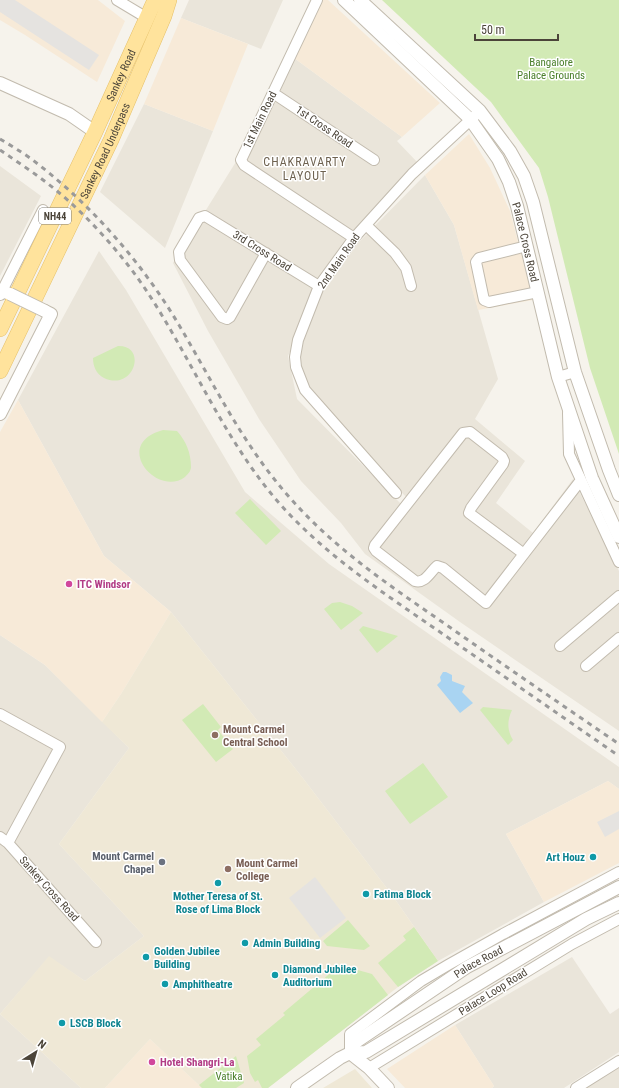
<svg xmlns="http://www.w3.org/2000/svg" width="619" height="1088" viewBox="0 0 619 1088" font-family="'Roboto Condensed',sans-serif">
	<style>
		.residential { fill: #eae5da }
		.commercial { fill: #f7ead8 }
		.education { fill: #efe8d6 }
		.green { fill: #d2eab5 }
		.parking { fill: #e5e3e0 }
		.water { fill: #a9d4f2 }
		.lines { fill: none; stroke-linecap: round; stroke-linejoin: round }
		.minor-casing { stroke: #c2bbae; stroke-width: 12 }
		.tertiary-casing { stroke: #c2bbae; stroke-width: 14 }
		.primary-casing { stroke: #e6c16a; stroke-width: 16 }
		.minor { stroke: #fff; stroke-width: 10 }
		.tertiary { stroke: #fff; stroke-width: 12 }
		.primary { stroke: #ffe39c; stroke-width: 15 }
		.rail { stroke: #9a9a9a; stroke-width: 3; stroke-dasharray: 5 5; stroke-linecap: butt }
		.tertiary-bridge-casing { stroke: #c2bbae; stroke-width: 14; stroke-linecap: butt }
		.tertiary-bridge { stroke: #fff; stroke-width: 12 }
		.hotel-dot { fill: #d1479c; stroke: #fff; stroke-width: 1.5 }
		.education-dot { fill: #8d6e63; stroke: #fff; stroke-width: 1.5 }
		.culture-dot { fill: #0f9aa8; stroke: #fff; stroke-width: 1.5 }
		.worship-dot { fill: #6b7280; stroke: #fff; stroke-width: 1.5 }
		.labels { text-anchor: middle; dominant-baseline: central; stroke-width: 3; stroke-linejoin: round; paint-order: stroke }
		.shield { fill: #fff; stroke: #817c74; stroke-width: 1 }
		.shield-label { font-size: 10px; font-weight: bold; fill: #4b4439 }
		.park-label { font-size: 11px; fill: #4a7f2a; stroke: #fff }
		.street-label { font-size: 11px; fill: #4b4439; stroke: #fff }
		.hotel-label { font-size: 11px; font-weight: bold; fill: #b23c85; stroke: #fff; text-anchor: start }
		.education-label { font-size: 11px; font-weight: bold; fill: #785e54; stroke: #fff; text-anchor: start }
		.worship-label { font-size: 11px; font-weight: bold; fill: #5b616d; stroke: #fff; text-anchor: end }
		.culture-label { font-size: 11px; font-weight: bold; fill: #0d838f; stroke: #fff; text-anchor: start }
		.neighbourhood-label { font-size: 12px; letter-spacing: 1px; fill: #6e6250; stroke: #fff }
	</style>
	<rect width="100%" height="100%" fill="#f6f3ec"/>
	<path class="residential" d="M 189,0 L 283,0 L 261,49 L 181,18 Z
		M 294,58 L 402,137 L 397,141 L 419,164 L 317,288 L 288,356 L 297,399 L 404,507 L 409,500 L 304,393 L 294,357 L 322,293 L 359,242 L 425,175 L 454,225 L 498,379 L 475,419 L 525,461 L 496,503 L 533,533 L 573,479 L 619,571 L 619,731 L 460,622 L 365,554 L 341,523 L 301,481 L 259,419 L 208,331 L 173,263 L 275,99 Z
		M 144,104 L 213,131 L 165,248 L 100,192 Z
		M 0,166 L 41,196 L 0,276 Z
		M 99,251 L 126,290 L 245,492 L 329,564 L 619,767 L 619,789 L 608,781 L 506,834 L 544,902 L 438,961 L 392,895 L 302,777 L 171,612 L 104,556 L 18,400 Z
		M 0,635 L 45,665 L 129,748 L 59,844 L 144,936 L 85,981 L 49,957 L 0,1014 Z
		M 572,957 L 610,1014 L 619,1008 L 619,1052 L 564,1088 L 492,1088 L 494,1086 L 455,1025 Z
		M 0,1014 L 81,1088 L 0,1088 Z
		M 619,1065 L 619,1088 L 583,1088 Z"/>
	<path class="commercial" d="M 0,0 L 98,0 L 125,21 L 97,82 L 25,35 L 0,20 Z
		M 322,0 L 328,0 L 440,103 L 402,137 L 294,58 Z
		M 181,18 L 248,44 L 213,131 L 144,104 Z
		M 469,134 L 490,168 L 510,211 L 533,300 L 478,310 L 454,225 L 425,175 Z
		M 18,400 L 104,556 L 171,612 L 121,694 L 102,722 L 45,665 L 0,635 L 0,432 Z
		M 608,781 L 619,789 L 619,863 L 544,902 L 506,834 Z
		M 455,1025 L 494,1086 L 492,1088 L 405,1088 L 387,1069 Z
		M 150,1039 L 202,1088 L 105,1088 Z"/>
	<path class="education" d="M 171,612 L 302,777 L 392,895 L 438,961 L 398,987 L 268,1088 L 202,1088 L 150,1039 L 105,1088 L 81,1088 L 0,1014 L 49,956 L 85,981 L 144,936 L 59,844 L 129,748 L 102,722 L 121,694 Z
		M 355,1069 L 372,1088 L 323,1088 Z"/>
	<path class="green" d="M 382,0 L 619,0 L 619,454 L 590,368 L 548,197 L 539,168 L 491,102 Z
		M 118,346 C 148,345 134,392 104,378 C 96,374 93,366 93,358 Z
		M 163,430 L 177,431 C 186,441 191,453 191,467 C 191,471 188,474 185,477 C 157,498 111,444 163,430 Z
		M 250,499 L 281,531 L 266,545 L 235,513 Z
		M 340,602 L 352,606 L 363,613 L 341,630 L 324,609 L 332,603 Z
		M 363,626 L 398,636 L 377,653 L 359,630 Z
		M 203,704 L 221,727 L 218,730 L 233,749 L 216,762 L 182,720 Z
		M 483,707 L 512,710 C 507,721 507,730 513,740 L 508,745 L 480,710 Z
		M 423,763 L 448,797 L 410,824 L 385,791 Z
		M 348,920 L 370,946 L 364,950 L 327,946 L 323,941 Z
		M 414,927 L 438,961 L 398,987 L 378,963 L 406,940 L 403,936 Z
		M 340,965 L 372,974 L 388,995 L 268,1088 L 262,1088 L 258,1080 L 255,1082 L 250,1073 L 247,1056 L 261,1045 L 256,1039 L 285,1015 L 283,1013 Z
		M 236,1056 L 244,1083 L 236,1088 L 202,1088 L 199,1085 Z"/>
	<path class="parking" d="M 0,0 L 15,0 L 99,55 L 89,70 L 0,12 Z
		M 619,811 L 619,829 L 605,837 L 597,822 Z
		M 315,877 L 346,918 L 320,938 L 289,898 Z"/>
	<path class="water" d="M 443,672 L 446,672 L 452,675 L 452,681 L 465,686 L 462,692 L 473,703 L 460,713 L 437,685 L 441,681 L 440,677 Z"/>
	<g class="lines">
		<g class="minor-casing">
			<path id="minor" d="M 117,0 L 147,18
				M 317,0 L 241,160 L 244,165 L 354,238
				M 273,93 L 374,160
				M 366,225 L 395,253 L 406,268 L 411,286
				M 527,246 L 479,258 L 476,262 L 484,300 L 489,302 L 538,292
				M 266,253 L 230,317 L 227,319 L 222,317 L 180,260 L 179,252 L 199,218 L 205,216 L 319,286
				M 2,291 L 43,210
				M 558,377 L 575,372
				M 568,413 L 569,454 L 619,562
				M 396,493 L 305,390 L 296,367 L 295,357 L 298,340 L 319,286 L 354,238 L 412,174 L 480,111
				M 524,554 L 469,513 L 471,508 L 503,464 L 504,461 L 502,457 L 470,432 L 463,433 L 375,545 L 374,548 L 376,551 L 415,581 C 425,584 430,572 437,566 L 443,568 L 486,603 L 581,480
				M 560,646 L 619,596
				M 586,666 L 619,638
				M 0,714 L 60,747 L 8,843
				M 0,837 L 8,843 L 96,942
				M 350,1053 L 350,1034 L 421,981 L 448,965 L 503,934 L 619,872
				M 369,1068 L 572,944 L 619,919
				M 576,1088 L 619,1061"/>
		</g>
		<g class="tertiary-casing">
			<g id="tertiary">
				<path id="s1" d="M 344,0 L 470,119 L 498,159 L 509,182 L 517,206 L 558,377 L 592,478 L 619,537"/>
				<path d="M 360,0 L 480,111 L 510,151 L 524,176 L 533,202 L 575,372 L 609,470 L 619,495"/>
				<path d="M 0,83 L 69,114 L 95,132"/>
				<path d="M 0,294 L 2,291 L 10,294"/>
				<path d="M 0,414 L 51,314 L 45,311"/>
				<path id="s2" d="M 350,1053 L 356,1042 L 467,967 L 619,887"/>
				<path d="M 350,1053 L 369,1068 L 388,1088"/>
				<path d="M 297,1088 L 340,1058 L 350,1053 L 366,1052 L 586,919 L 619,903"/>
			</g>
		</g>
		<g class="primary-casing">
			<g id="primary">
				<path id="s3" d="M 0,329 L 95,132 L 155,0"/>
				<path id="s4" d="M 0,371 L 111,140 L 164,16 L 169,0"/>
			</g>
		</g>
		<use href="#minor" class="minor"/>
		<use href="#tertiary" class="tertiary"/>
		<use href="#primary" class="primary"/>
		<path class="rail" d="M 0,139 C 10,145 20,151 30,158 C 89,202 141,261 179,325 C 214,384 244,447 291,499 C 337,551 392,587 448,626 C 505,666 562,705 619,744
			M 0,150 C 19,163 39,176 57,191 C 90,218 125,258 148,293 C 193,362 225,441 279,503 C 324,554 382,592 437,630 C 498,672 558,714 619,756"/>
		<g class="tertiary-bridge-casing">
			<path id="tertiary-bridge" d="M 10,294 L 45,311"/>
		</g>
		<use href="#tertiary-bridge" class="tertiary-bridge"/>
	</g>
	<g class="hotel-dot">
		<circle cx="69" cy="584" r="4"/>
		<circle cx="152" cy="1062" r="4"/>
	</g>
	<g class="education-dot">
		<circle cx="215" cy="735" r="4"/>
		<circle cx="228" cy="869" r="4"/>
	</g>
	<g class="culture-dot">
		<circle cx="593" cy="857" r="4"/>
		<circle cx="218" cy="883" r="4"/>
		<circle cx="366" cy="894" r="4"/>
		<circle cx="245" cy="943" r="4"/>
		<circle cx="146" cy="957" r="4"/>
		<circle cx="275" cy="975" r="4"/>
		<circle cx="165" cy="984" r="4"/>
		<circle cx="62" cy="1023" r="4"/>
	</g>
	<circle class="worship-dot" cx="162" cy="862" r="4"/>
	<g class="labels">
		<rect class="shield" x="39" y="208" width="32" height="16" rx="3"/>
		<g class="shield-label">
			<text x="55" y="216">NH44</text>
		</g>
		<g class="park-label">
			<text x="551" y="62">Bangalore<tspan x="551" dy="13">Palace Grounds</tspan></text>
			<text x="229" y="1076">Vatika</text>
		</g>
		<g class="street-label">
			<text stroke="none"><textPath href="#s3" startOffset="281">Sankey Road</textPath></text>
			<text transform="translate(260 120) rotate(-64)">1st Main Road</text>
			<text transform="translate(324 127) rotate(34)">1st Cross Road</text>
			<text stroke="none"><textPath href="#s4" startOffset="244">Sankey Road Underpass</textPath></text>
			<text stroke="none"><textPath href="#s1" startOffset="310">Palace Cross Road</textPath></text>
			<text transform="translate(262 251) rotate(32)">3rd Cross Road</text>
			<text transform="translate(339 261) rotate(-55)">2nd Main Road</text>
			<text transform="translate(49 889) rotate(48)">Sankey Cross Road</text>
			<text stroke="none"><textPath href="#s2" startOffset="159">Palace Road</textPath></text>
			<text transform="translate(493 992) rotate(-32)">Palace Loop Road</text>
		</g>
		<g class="hotel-label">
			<text x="77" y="584">ITC Windsor</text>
			<text x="160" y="1062">Hotel Shangri-La</text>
		</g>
		<g class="education-label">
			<text x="223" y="729">Mount Carmel<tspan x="223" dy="13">Central School</tspan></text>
			<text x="236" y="863">Mount Carmel<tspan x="236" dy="13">College</tspan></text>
		</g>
		<g class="worship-label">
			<text x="154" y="856">Mount Carmel<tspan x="154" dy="13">Chapel</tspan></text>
		</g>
		<g class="culture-label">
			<text x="585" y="857" text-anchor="end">Art Houz</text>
			<text x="374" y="894">Fatima Block</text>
			<text x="218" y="896" text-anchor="middle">Mother Teresa of St.<tspan x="218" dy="13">Rose of Lima Block</tspan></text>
			<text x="253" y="943">Admin Building</text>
			<text x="154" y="951">Golden Jubilee<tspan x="154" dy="13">Building</tspan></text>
			<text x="283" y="969">Diamond Jubilee<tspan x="283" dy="13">Auditorium</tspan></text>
			<text x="173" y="984">Amphitheatre</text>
			<text x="70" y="1023">LSCB Block</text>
		</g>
		<g class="neighbourhood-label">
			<text x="305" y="162">CHAKRAVARTY<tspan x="305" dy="14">LAYOUT</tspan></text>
		</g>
	</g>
	<g transform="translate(36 1052) rotate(37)" stroke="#ffffff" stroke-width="3" paint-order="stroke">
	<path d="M0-3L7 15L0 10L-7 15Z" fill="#4b4439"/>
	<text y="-6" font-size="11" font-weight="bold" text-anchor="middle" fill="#4b4439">N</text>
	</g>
	<path d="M475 34v6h83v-6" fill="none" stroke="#4b4439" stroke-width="2"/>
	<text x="481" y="34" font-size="12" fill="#4b4439" stroke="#ffffff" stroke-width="3" paint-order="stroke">50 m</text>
</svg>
